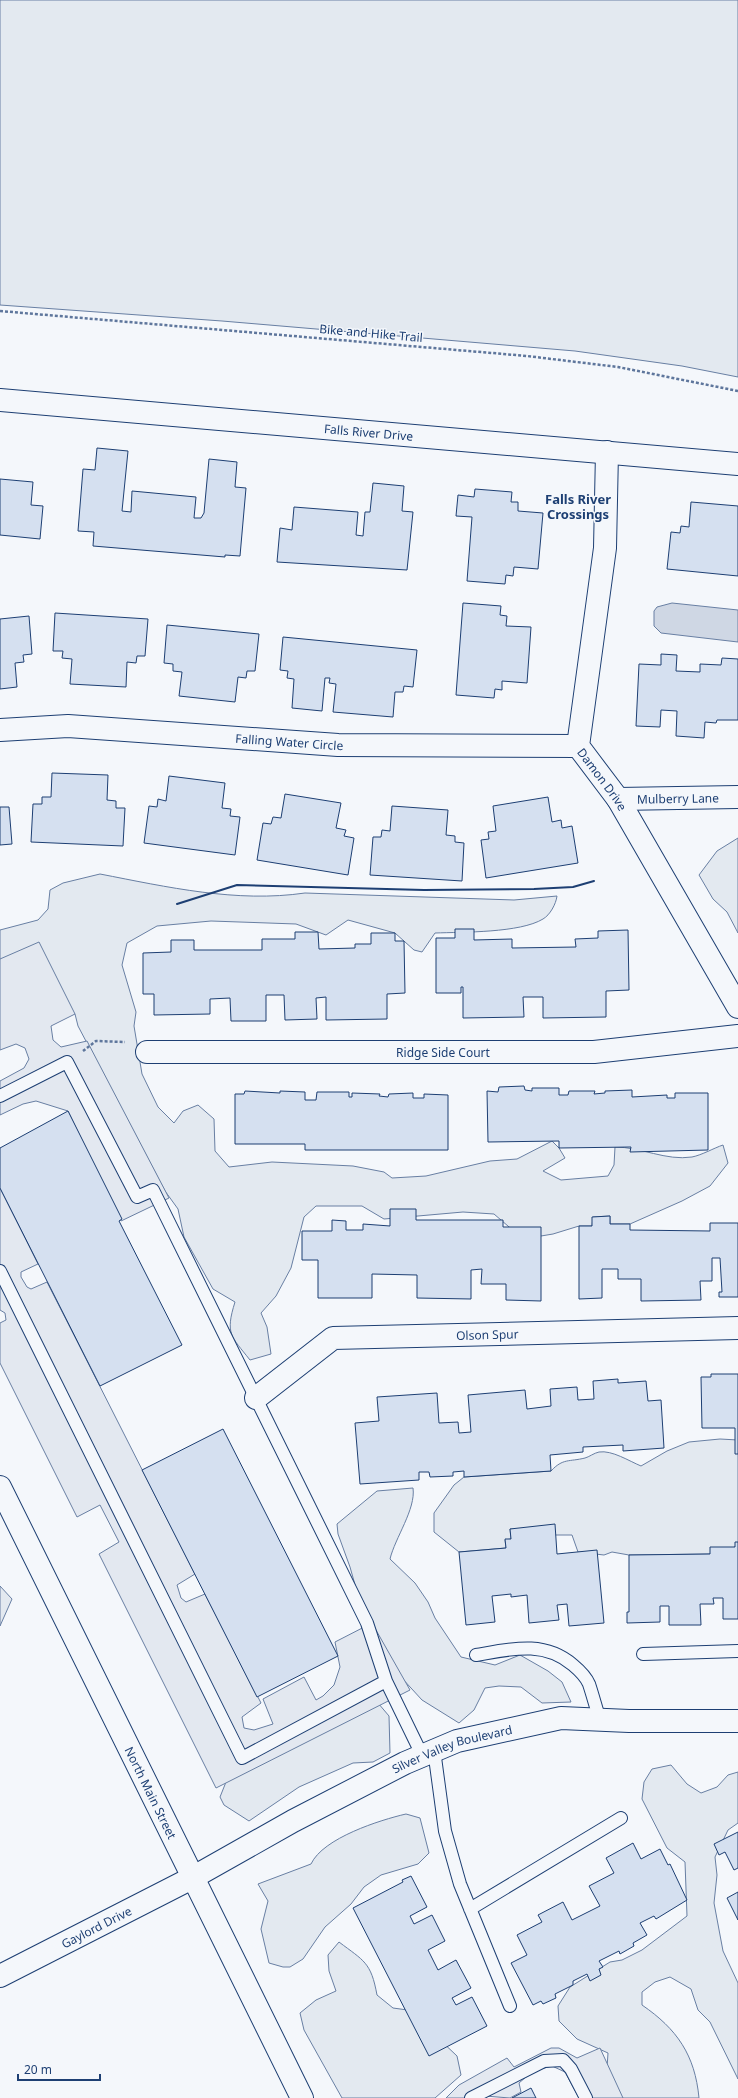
<svg xmlns="http://www.w3.org/2000/svg" width="738" height="2098" viewBox="0 0 738 2098" font-family="'Noto Sans',sans-serif">
	<style>
		.green { fill: #e3e9f0; stroke: #687fa3 }
		.parking { fill: #e3e8f0; stroke: #687fa3 }
		.water { fill: #cfd7e4; stroke: #687fa3 }
		.building { fill: #d5e0f0; stroke: #1d3f73 }
		.lines { fill: none; stroke-linecap: round; stroke-linejoin: round }
		.lane-casing { stroke: #1d3f73; stroke-width: 14 }
		.street-casing { stroke: #1d3f73; stroke-width: 24 }
		.primary-casing { stroke: #1d3f73; stroke-width: 24 }
		.path { stroke: #5e769c; stroke-width: 2.5; stroke-dasharray: 3 2; stroke-linecap: butt }
		.lane { stroke: #f4f7fb; stroke-width: 12 }
		.street { stroke: #f4f7fb; stroke-width: 22 }
		.primary { stroke: #f4f7fb; stroke-width: 22 }
		.wall { stroke: #1d3f73; stroke-width: 2 }
		.labels { text-anchor: middle; dominant-baseline: central; stroke-width: 3; stroke-linejoin: round; paint-order: stroke }
		.street-label { font-size: 12px; fill: #1d3f73; stroke: #f4f7fb }
		.neighbourhood-label { font-size: 13px; font-weight: bold; fill: #1d3f73; stroke: #f4f7fb }
	</style>
	<rect width="100%" height="100%" fill="#f4f7fb"/>
	<path class="green" d="M 0,0 L 738,0 L 738,377 L 682,366 L 575,351 L 222,321 L 0,305 Z
		M 738,838 L 738,933 L 727,912 L 713,899 L 699,875 L 717,851 Z
		M 100,874 C 167,887 237,903 305,893 L 514,900 L 557,896 C 556,904 550,915 543,919 C 520,933 463,932 435,933 L 422,952 L 414,950 L 395,933 L 348,920 L 326,935 L 296,924 L 211,921 L 157,926 L 127,943 L 122,965 L 136,1012 L 134,1026 L 142,1074 L 158,1107 L 174,1123 L 183,1111 L 198,1105 L 214,1119 L 215,1151 L 229,1167 L 272,1162 L 353,1166 L 384,1172 L 392,1178 L 426,1176 L 490,1161 L 517,1159 L 552,1141 L 559,1148 L 565,1158 L 543,1171 L 561,1180 L 608,1176 L 614,1165 L 615,1147 C 641,1147 666,1161 692,1157 C 702,1155 714,1148 723,1145 L 728,1163 L 710,1186 L 682,1201 L 630,1224 L 610,1224 L 610,1216 L 593,1217 L 592,1226 L 579,1226 L 553,1234 L 523,1239 L 494,1214 L 463,1212 L 384,1219 L 362,1206 L 316,1206 L 304,1217 L 291,1268 L 276,1296 L 261,1313 L 267,1327 L 271,1354 L 250,1360 C 231,1336 225,1334 235,1302 L 213,1289 L 184,1237 L 178,1209 L 165,1191 L 78,1026 L 75,1014 L 0,963 L 0,930 L 38,920 L 48,909 L 50,890 L 63,883 Z
		M 720,1439 L 738,1440 L 738,1542 L 735,1547 L 710,1554 L 629,1555 L 612,1552 L 604,1555 L 578,1552 L 572,1535 L 555,1535 L 540,1531 L 510,1529 L 511,1539 L 505,1540 L 506,1548 L 459,1552 L 434,1532 L 434,1513 L 454,1485 L 464,1477 L 551,1471 C 563,1458 569,1462 585,1458 C 589,1457 594,1453 599,1452 C 612,1450 629,1461 641,1466 L 667,1451 L 689,1442 Z
		M 413,1488 C 416,1509 395,1538 390,1559 L 415,1583 L 428,1602 L 435,1618 L 461,1657 L 495,1665 L 520,1655 L 548,1671 L 562,1682 L 571,1702 L 542,1703 L 521,1687 L 499,1686 L 485,1688 L 474,1710 L 459,1723 L 422,1700 L 400,1676 L 361,1606 L 350,1567 L 338,1534 L 337,1524 L 377,1491 Z
		M 0,1586 L 12,1599 L 0,1626 Z
		M 378,1703 L 389,1716 L 390,1753 L 373,1762 L 353,1763 L 299,1787 L 249,1821 L 224,1805 L 220,1797 L 228,1777 Z
		M 671,1765 L 687,1784 L 701,1793 L 717,1787 L 728,1775 L 738,1772 L 738,1823 L 728,1830 L 715,1857 L 717,1875 L 714,1903 L 723,1951 L 738,1983 L 738,2079 L 710,2022 L 698,2010 L 691,1989 L 670,1977 L 655,1982 L 642,1992 L 642,2005 C 677,2029 695,2055 699,2098 L 605,2098 L 608,2053 L 577,2039 L 559,2021 L 558,2006 L 570,1987 L 610,1962 L 622,1960 L 642,1950 L 687,1916 L 685,1862 L 667,1848 L 642,1799 L 644,1782 L 652,1769 Z
		M 406,1814 L 420,1818 L 429,1853 L 418,1864 L 381,1875 L 364,1887 L 351,1904 L 325,1927 L 303,1959 L 290,1967 L 283,1967 L 269,1963 L 261,1929 L 268,1901 L 258,1884 L 311,1864 C 323,1838 380,1820 406,1814 Z
		M 339,1942 C 364,1961 371,1962 377,1995 L 393,2008 L 415,2011 L 437,2037 L 457,2056 L 461,2075 L 435,2098 L 342,2098 L 304,2030 L 300,2013 L 316,2000 L 336,1991 L 329,1971 L 328,1955 Z"/>
	<path class="parking" d="M 39,942 L 75,1014 L 51,1026 L 53,1040 L 61,1047 L 87,1041 L 169,1198 L 121,1221 L 68,1111 L 36,1101 L 23,1104 L 0,1115 L 0,1081 L 24,1068 L 29,1059 L 25,1048 L 16,1044 L 0,1050 L 0,959 Z
		M 0,1188 L 38,1264 L 21,1272 L 21,1277 L 27,1287 L 31,1289 L 47,1282 L 195,1574 L 177,1585 L 181,1598 L 186,1602 L 205,1594 L 261,1703 L 242,1717 L 244,1728 L 254,1730 L 273,1724 L 263,1699 L 304,1677 L 316,1700 L 323,1696 L 334,1685 L 340,1667 L 335,1642 L 372,1623 L 410,1690 L 216,1788 L 99,1554 L 119,1542 L 100,1505 L 77,1517 L 0,1363 L 0,1323 L 6,1320 L 5,1313 L 0,1310 Z
		M 551,2048 L 559,2048 L 577,2058 L 600,2048 L 623,2098 L 579,2098 L 565,2072 L 552,2066 L 541,2069 L 526,2077 L 519,2083 L 521,2092 L 510,2098 L 485,2096 L 481,2098 L 446,2098 L 459,2085 L 507,2058 L 514,2067 Z"/>
	<path class="water" d="M 672,603 L 738,610 L 738,642 L 661,633 L 654,626 L 654,611 L 657,607 Z"/>
	<path class="building" d="M 97,448 L 128,451 L 122,511 L 131,512 L 132,491 L 196,497 L 194,518 L 201,518 L 204,513 L 209,459 L 237,462 L 235,487 L 246,488 L 240,556 L 225,555 L 225,557 L 93,546 L 94,532 L 78,531 L 83,469 L 95,470 Z
		M 0,479 L 33,482 L 31,505 L 43,506 L 40,539 L 0,535 Z
		M 373,483 L 404,486 L 402,511 L 413,512 L 407,570 L 277,562 L 280,528 L 292,530 L 294,507 L 358,512 L 356,535 L 363,536 L 365,512 L 370,512 Z
		M 475,489 L 512,492 L 511,502 L 518,502 L 518,511 L 543,513 L 538,569 L 514,567 L 513,576 L 506,575 L 505,584 L 467,581 L 472,517 L 456,516 L 458,495 L 474,497 Z
		M 691,502 L 738,506 L 738,576 L 667,569 L 671,532 L 680,533 L 681,526 L 689,527 Z
		M 463,603 L 501,606 L 500,615 L 507,616 L 506,626 L 531,627 L 527,683 L 502,681 L 502,690 L 495,689 L 494,698 L 456,695 Z
		M 55,613 L 148,619 L 145,656 L 137,656 L 136,663 L 127,662 L 126,687 L 70,684 L 72,659 L 62,658 L 63,651 L 53,651 Z
		M 29,616 L 32,654 L 23,655 L 24,662 L 15,663 L 17,687 L 0,689 L 0,619 Z
		M 167,625 L 259,634 L 255,671 L 247,671 L 246,678 L 238,677 L 235,702 L 179,696 L 182,672 L 173,671 L 173,664 L 164,663 Z
		M 283,637 L 417,650 L 413,687 L 404,686 L 403,692 L 395,692 L 393,717 L 333,712 L 336,684 L 329,683 L 330,678 L 325,678 L 322,711 L 292,708 L 294,679 L 287,678 L 288,671 L 280,670 Z
		M 661,654 L 677,655 L 676,671 L 700,672 L 700,664 L 721,665 L 722,658 L 738,659 L 738,720 L 717,720 L 716,723 L 705,722 L 704,738 L 676,736 L 677,711 L 661,710 L 660,727 L 636,726 L 639,664 L 661,665 Z
		M 52,773 L 108,775 L 107,800 L 116,801 L 116,808 L 125,808 L 123,846 L 31,842 L 33,804 L 42,804 L 42,797 L 51,797 Z
		M 169,776 L 225,783 L 222,808 L 231,809 L 230,816 L 240,817 L 235,855 L 144,843 L 149,806 L 157,807 L 158,799 L 166,801 Z
		M 285,794 L 341,803 L 336,828 L 346,830 L 344,836 L 354,838 L 348,875 L 257,860 L 263,823 L 271,824 L 273,817 L 281,818 Z
		M 548,797 L 552,822 L 561,820 L 562,828 L 572,826 L 578,863 L 486,878 L 481,840 L 489,839 L 488,832 L 496,831 L 493,806 Z
		M 392,806 L 448,810 L 446,835 L 455,836 L 455,842 L 464,843 L 462,881 L 370,875 L 373,837 L 381,837 L 382,830 L 390,831 Z
		M 0,807 L 9,807 L 12,844 L 0,845 Z
		M 455,929 L 474,929 L 474,940 L 512,939 L 512,948 L 576,947 L 575,939 L 598,938 L 598,931 L 628,930 L 629,990 L 606,991 L 606,1017 L 543,1018 L 543,997 L 523,997 L 524,1017 L 463,1018 L 463,987 L 461,987 L 461,993 L 436,993 L 436,938 L 455,938 Z
		M 295,932 L 318,932 L 319,949 L 355,948 L 355,944 L 371,944 L 371,933 L 395,933 L 395,941 L 404,941 L 405,993 L 387,994 L 387,1019 L 326,1020 L 326,997 L 316,998 L 317,1019 L 285,1020 L 284,995 L 266,995 L 266,1021 L 231,1021 L 230,998 L 210,999 L 210,1014 L 154,1015 L 154,994 L 143,994 L 143,953 L 171,952 L 171,940 L 194,940 L 194,950 L 262,950 L 262,939 L 295,939 Z
		M 524,1086 L 525,1090 L 532,1091 L 532,1088 L 559,1088 L 559,1095 L 568,1095 L 569,1091 L 595,1091 L 594,1094 L 605,1093 L 605,1091 L 632,1090 L 632,1097 L 667,1095 L 667,1098 L 675,1098 L 675,1093 L 708,1093 L 708,1150 L 630,1152 L 631,1147 L 559,1148 L 559,1141 L 488,1142 L 487,1091 L 498,1092 L 499,1087 Z
		M 245,1091 L 280,1093 L 280,1091 L 305,1092 L 305,1100 L 316,1100 L 317,1092 L 349,1092 L 349,1097 L 352,1097 L 352,1093 L 380,1094 L 379,1096 L 388,1097 L 389,1094 L 413,1093 L 413,1098 L 424,1098 L 424,1094 L 448,1095 L 448,1150 L 305,1150 L 305,1144 L 235,1144 L 235,1094 L 244,1094 Z
		M 68,1111 L 122,1219 L 119,1221 L 182,1345 L 100,1386 L 0,1188 L 0,1148 Z
		M 390,1209 L 416,1209 L 416,1220 L 503,1220 L 503,1227 L 541,1227 L 541,1301 L 506,1300 L 506,1284 L 481,1284 L 482,1269 L 471,1270 L 471,1299 L 417,1298 L 417,1275 L 372,1274 L 372,1298 L 318,1298 L 318,1260 L 302,1260 L 302,1231 L 332,1231 L 332,1220 L 346,1221 L 346,1230 L 363,1230 L 363,1224 L 390,1226 Z
		M 610,1216 L 610,1224 L 630,1224 L 630,1230 L 710,1231 L 710,1223 L 738,1223 L 738,1297 L 719,1297 L 719,1292 L 722,1292 L 720,1258 L 712,1258 L 712,1281 L 700,1281 L 701,1300 L 641,1301 L 641,1279 L 618,1279 L 618,1269 L 602,1269 L 602,1298 L 579,1299 L 579,1226 L 592,1226 L 592,1217 Z
		M 711,1374 L 738,1374 L 738,1454 L 735,1454 L 735,1428 L 702,1428 L 701,1377 L 711,1377 Z
		M 618,1379 L 618,1383 L 646,1381 L 648,1401 L 661,1400 L 664,1448 L 623,1451 L 623,1445 L 583,1447 L 583,1452 L 550,1455 L 551,1471 L 464,1477 L 464,1471 L 453,1472 L 453,1476 L 430,1477 L 429,1472 L 419,1472 L 419,1480 L 360,1484 L 355,1423 L 379,1421 L 377,1397 L 437,1393 L 439,1423 L 458,1422 L 459,1433 L 471,1432 L 468,1395 L 525,1390 L 527,1409 L 551,1406 L 550,1389 L 577,1387 L 578,1400 L 594,1399 L 593,1381 Z
		M 223,1429 L 338,1656 L 257,1697 L 142,1470 Z
		M 555,1524 L 557,1554 L 597,1550 L 604,1623 L 569,1626 L 567,1604 L 557,1605 L 559,1620 L 529,1623 L 527,1595 L 511,1597 L 511,1594 L 492,1596 L 495,1622 L 466,1625 L 459,1552 L 506,1548 L 505,1539 L 511,1539 L 510,1529 Z
		M 735,1542 L 738,1542 L 738,1619 L 723,1619 L 723,1598 L 713,1598 L 714,1604 L 700,1604 L 701,1625 L 669,1625 L 669,1606 L 660,1606 L 660,1622 L 627,1623 L 627,1612 L 629,1612 L 629,1555 L 710,1554 L 710,1547 L 735,1547 Z
		M 738,1832 L 738,1868 L 734,1870 L 725,1852 L 719,1855 L 714,1844 Z
		M 633,1843 L 641,1859 L 660,1849 L 668,1865 L 670,1864 L 687,1900 L 656,1919 L 654,1916 L 640,1923 L 647,1935 L 633,1943 L 634,1946 L 620,1954 L 619,1951 L 599,1961 L 603,1967 L 599,1969 L 601,1975 L 590,1981 L 587,1974 L 573,1981 L 573,1985 L 555,1994 L 556,1998 L 543,2004 L 541,2001 L 533,2005 L 511,1963 L 527,1955 L 517,1935 L 542,1922 L 538,1915 L 563,1902 L 572,1920 L 600,1906 L 589,1886 L 614,1873 L 606,1858 Z
		M 411,1876 L 427,1907 L 410,1916 L 414,1924 L 432,1915 L 445,1941 L 428,1950 L 438,1970 L 456,1960 L 471,1988 L 452,1998 L 456,2005 L 472,1997 L 487,2026 L 429,2056 L 353,1908 L 403,1882 L 402,1880 Z
		M 738,1892 L 738,1920 L 727,1898 Z
		M 531,2088 L 536,2098 L 512,2098 Z"/>
	<g class="lines">
		<g class="lane-casing">
			<path id="lane" d="M 0,1096 L 67,1062 L 137,1197 L 153,1190 L 367,1623 L 386,1681
				M 0,1271 L 242,1758 L 386,1681 L 422,1755
				M 643,1654 L 738,1651
				M 476,1655 C 511,1649 544,1640 573,1665 C 579,1670 586,1677 589,1684 C 593,1696 596,1708 600,1720
				M 434,1750 L 445,1831 L 460,1884 L 510,2006
				M 470,1909 L 621,1818
				M 471,2098 L 544,2061 L 563,2060 L 571,2069 L 586,2098"/>
		</g>
		<g class="street-casing">
			<g id="street">
				<path id="s1" d="M 0,400 L 738,464"/>
				<path id="s2" d="M 607,452 L 605,548 L 578,746 L 618,799 L 738,1007"/>
				<path id="s3" d="M 0,730 L 68,726 L 338,745 L 578,746"/>
				<path id="s4" d="M 618,799 L 738,797"/>
				<path id="s5" d="M 147,1052 L 594,1052 L 738,1036"/>
				<path id="s6" d="M 256,1398 L 333,1338 L 738,1328"/>
				<path id="s7" d="M 0,1976 L 192,1878 L 293,1821 L 405,1763 L 457,1741 L 561,1718 L 629,1721 L 738,1721"/>
			</g>
		</g>
		<g class="primary-casing">
			<g id="primary">
				<path id="s8" d="M 0,1487 L 302,2098"/>
			</g>
		</g>
		<path class="path" d="M 0,311 L 527,356 L 618,367 L 738,391
			M 83,1051 L 96,1041 L 125,1042"/>
		<use href="#lane" class="lane"/>
		<use href="#street" class="street"/>
		<use href="#primary" class="primary"/>
		<path class="wall" d="M 177,904 L 237,885 L 424,890 L 534,889 L 573,887 L 594,881"/>
	</g>
	<g class="labels">
		<g class="street-label">
			<text transform="translate(371 333) rotate(5)">Bike and Hike Trail</text>
			<text stroke="none"><textPath href="#s1" startOffset="370">Falls River Drive</textPath></text>
			<text stroke="none"><textPath href="#s3" startOffset="290">Falling Water Circle</textPath></text>
			<text stroke="none"><textPath href="#s2" startOffset="337">Damon Drive</textPath></text>
			<text stroke="none"><textPath href="#s4" startOffset="60">Mulberry Lane</textPath></text>
			<text stroke="none"><textPath href="#s5" startOffset="296">Ridge Side Court</textPath></text>
			<text stroke="none"><textPath href="#s6" startOffset="252">Olson Spur</textPath></text>
			<text stroke="none"><textPath href="#s7" startOffset="507">Silver Valley Boulevard</textPath></text>
			<text stroke="none"><textPath href="#s8" startOffset="341">North Main Street</textPath></text>
			<text stroke="none"><textPath href="#s7" startOffset="108">Gaylord Drive</textPath></text>
		</g>
		<g class="neighbourhood-label">
			<text x="578" y="499">Falls River<tspan x="578" dy="15">Crossings</tspan></text>
		</g>
	</g>
	<path d="M18 2074v6h82v-6" fill="none" stroke="#1d3f73" stroke-width="2"/>
	<text x="24" y="2074" font-size="12" fill="#1d3f73" stroke="#f4f7fb" stroke-width="3" paint-order="stroke">20 m</text>
</svg>
